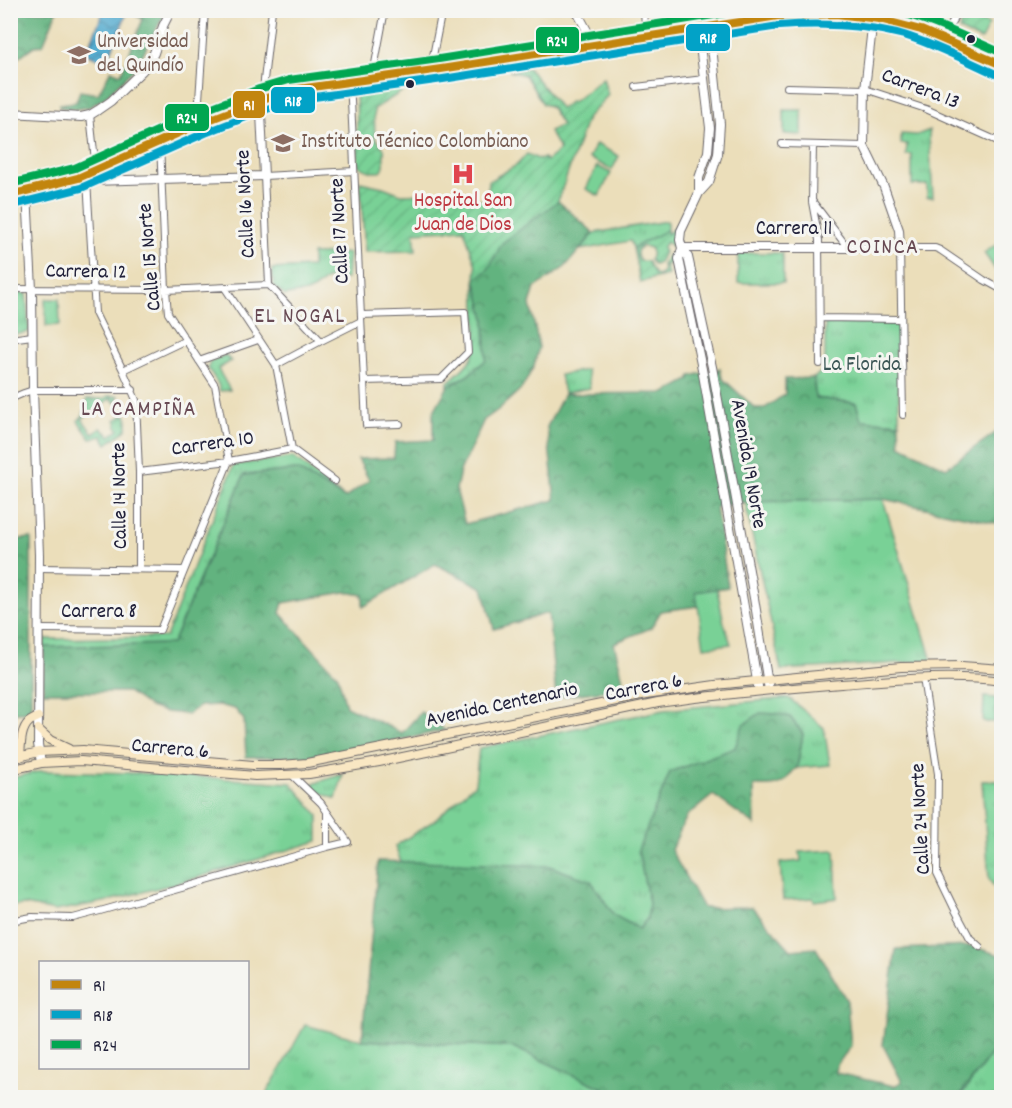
<svg xmlns="http://www.w3.org/2000/svg" width="1012" height="1108" viewBox="0 0 1012 1108" font-family="Dekko,sans-serif">
	<style>
		.grass { fill: url(#grass-tufts); stroke: #4e7a68; stroke-width: 1.5 }
		.forest { fill: url(#forest-crowns); stroke: #426a5d; stroke-width: 1.5 }
		.garden { fill: url(#garden-furrows); stroke: #4e7a68; stroke-width: 1.5 }
		.pitch { fill: #79d196; stroke: #4e7a68; stroke-width: 1.5 }
		.water { fill: url(#water-waves); stroke: #3a6685; stroke-width: 1.5 }
		.lines { fill: none; stroke-linecap: round; stroke-linejoin: round }
		.minor-casing { stroke: #686467; stroke-width: 8 }
		.tertiary-casing { stroke: #686467; stroke-width: 10 }
		.secondary-casing { stroke: #686467; stroke-width: 10 }
		.minor { stroke: #fff; stroke-width: 6 }
		.tertiary { stroke: #fff; stroke-width: 8 }
		.secondary { stroke: #f9e7c3; stroke-width: 8 }
		.bus-1-casing { stroke: #f6f6f2; stroke-width: 12 }
		.bus-2-casing { stroke: #f6f6f2; stroke-width: 12 }
		.bus-3-casing { stroke: #f6f6f2; stroke-width: 12 }
		.bus-1 { stroke: #c2850f; stroke-width: 8 }
		.bus-2 { stroke: #02a2c7; stroke-width: 8 }
		.bus-3 { stroke: #00a651; stroke-width: 8 }
		.bus-dot { fill: #22223b; stroke: #f6f6f2; stroke-width: 2 }
		.labels { text-anchor: middle; dominant-baseline: central; stroke-width: 6; stroke-linejoin: round; paint-order: stroke }
		.education-label { font-size: 21px; fill: #785e54; stroke: #f6f6f2; text-anchor: start }
		.street-label { font-size: 21px; fill: #22223b; stroke: #f6f6f2 }
		.health-label { font-size: 21px; fill: #be3a42; stroke: #f6f6f2 }
		.park-label { font-size: 21px; fill: #3c5756; stroke: #f6f6f2 }
		.neighbourhood-label { font-size: 22px; letter-spacing: 1.5px; fill: #684a54; stroke: #f6f6f2 }
		.line-badge { stroke: #f6f6f2; stroke-width: 2 }
		.badge-label { font-size: 16px; text-anchor: middle; font-weight: bold; fill: #fff }
	</style>
	<defs>
		<pattern id="grass-tufts" width="24" height="20" patternUnits="userSpaceOnUse" patternTransform="scale(1.5)"><rect width="24" height="20" fill="#79d196"/><path d="M3 7l-1-3M5 7V3M7 7l1-3M15 17l-1-3M17 17v-4M19 17l1-3" fill="none" stroke="#68b382"/></pattern>
		<pattern id="forest-crowns" width="20" height="18" patternUnits="userSpaceOnUse" patternTransform="scale(1.5)"><rect width="20" height="18" fill="#62b37f"/><path d="M2 6a3 3 0 1 1 6 0M12 15a3 3 0 1 1 6 0" fill="none" stroke="#509169"/></pattern>
		<pattern id="garden-furrows" width="10" height="10" patternUnits="userSpaceOnUse" patternTransform="scale(1.5)"><rect width="10" height="10" fill="#79d196"/><path d="M-1 1l2-2M0 10L10 0M9 11l2-2" fill="none" stroke="#68b382"/></pattern>
		<pattern id="water-waves" width="16" height="10" patternUnits="userSpaceOnUse" patternTransform="scale(1.5)"><rect width="16" height="10" fill="#51aacf"/><path d="M0 5q4-4 8 0t8 0" fill="none" stroke="#438aa9"/></pattern>
	</defs>
	<rect width="100%" height="100%" fill="#f6f6f2"/>
	<filter id="ink" filterUnits="userSpaceOnUse"><feTurbulence type="fractalNoise" baseFrequency=".0167" numOctaves="2"/><feDisplacementMap in="SourceGraphic" scale="12" xChannelSelector="R" yChannelSelector="G"/><feConvolveMatrix kernelMatrix="1 2 1 2 8 2 1 2 1" color-interpolation-filters="sRGB"/></filter>
	<filter id="wash" filterUnits="userSpaceOnUse"><feTurbulence type="fractalNoise" baseFrequency=".008" numOctaves="4" result="noise"/><feDisplacementMap in="SourceGraphic" scale="24" xChannelSelector="R" yChannelSelector="G"/><feGaussianBlur stdDeviation="1.35" result="paint"/><feColorMatrix in="noise" values="0 0 0 0 0 0 0 0 0 0 0 0 0 0 0 0 0 1.4 0 .05"/><feComposite in="paint" operator="in"/></filter>
	<g filter="url(#wash)">
		<rect width="100%" height="100%" fill="#ebdeba"/>
		<path class="grass" d="M 930,130 L 929,136 L 933,197 L 927,197 L 927,185 L 912,185 L 912,155 L 906,155 L 907,144 L 901,144 L 901,134 L 917,135 Z
			M 667,221 L 667,230 L 633,248 L 631,242 L 630,241 L 580,250 L 594,233 Z
			M 349,253 L 347,279 C 341,279 333,277 327,279 C 321,282 317,289 310,291 C 302,294 295,292 285,296 L 274,286 L 272,269 L 312,267 L 312,254 Z
			M 738,253 L 782,253 L 782,257 L 783,257 L 783,283 L 738,283 Z
			M 475,279 L 485,318 L 486,360 L 467,376 L 448,386 L 448,382 C 456,375 466,367 471,359 C 480,346 475,296 475,279 Z
			M 10,293 L 26,293 L 29,331 L 26,333 L 11,335 Z
			M 825,323 L 895,323 L 898,327 L 899,423 L 861,420 L 856,403 L 815,398 L 814,378 L 825,368 Z
			M 225,355 L 231,361 L 218,369 L 230,390 L 220,391 L 218,384 L 208,368 L 210,362 Z
			M 587,370 L 590,388 L 564,393 L 560,375 Z
			M 293,457 L 345,498 L 297,470 L 244,475 L 172,644 L 44,647 L 45,639 L 166,637 L 234,465 Z
			M 883,499 L 932,661 L 781,670 L 745,502 Z
			M 789,698 L 824,728 L 830,765 L 797,768 L 803,734 L 790,717 L 744,725 L 735,748 L 670,772 L 638,850 L 649,903 L 647,919 L 639,929 L 614,915 L 591,881 L 549,866 L 401,862 L 395,846 L 435,820 L 475,784 L 479,748 L 664,710 Z
			M 41,771 L 136,773 L 291,783 L 318,815 L 318,841 L 196,878 L 108,901 L 55,911 L 25,905 L 11,906 L 11,778 Z
			M 343,774 L 336,799 L 306,786 Z
			M 982,781 L 1001,781 L 1001,898 L 989,879 Z
			M 835,850 L 837,898 L 814,901 L 813,898 L 783,900 L 780,863 L 801,861 L 800,852 Z
			M 305,1025 L 362,1040 L 513,1047 L 622,1097 L 264,1098 Z
			M 1001,1041 L 1001,1097 L 959,1098 Z"/>
		<path class="forest" d="M 10,11 L 57,11 L 43,45 L 34,46 L 12,62 L 10,62 Z
			M 150,11 L 166,11 L 136,67 L 104,98 L 89,107 L 76,109 L 59,107 L 60,104 L 76,102 L 80,91 L 98,94 L 111,70 L 121,74 L 143,19 L 135,15 L 136,12 L 140,16 Z
			M 558,201 L 594,233 L 565,267 L 535,288 L 530,304 L 539,347 L 534,366 L 522,388 L 498,410 L 484,420 L 460,471 L 456,489 L 465,524 L 555,500 L 547,427 L 564,394 L 665,393 L 689,380 L 691,376 L 720,369 L 722,378 L 755,408 L 765,408 L 785,394 L 785,379 L 814,378 L 815,398 L 856,403 L 861,420 L 899,423 L 900,445 L 946,468 L 1001,429 L 1001,524 L 883,499 L 745,502 L 716,507 L 728,587 L 696,592 L 698,606 L 661,611 L 651,628 L 614,643 L 625,688 L 556,697 L 548,613 L 494,629 L 483,588 L 435,564 L 363,607 L 363,595 L 345,592 L 283,603 L 280,613 L 338,676 L 346,706 L 402,733 L 421,712 L 445,730 L 368,747 L 307,757 L 246,757 L 244,720 L 235,709 L 218,705 L 200,706 L 188,714 L 166,712 L 150,707 L 128,692 L 43,692 L 44,647 L 172,644 L 244,475 L 297,470 L 345,498 L 369,480 L 358,459 L 394,458 L 395,442 L 433,440 L 433,413 L 448,386 L 467,376 L 486,360 L 485,318 L 475,279 L 488,269 L 502,243 Z
			M 31,538 L 31,711 L 11,713 L 11,540 Z
			M 760,713 L 778,714 L 790,717 L 803,734 L 797,768 C 791,771 791,774 787,779 C 779,788 765,786 754,786 L 755,825 L 713,795 L 687,816 L 671,850 L 703,908 L 752,907 L 791,950 L 816,948 L 847,1001 L 851,1046 L 837,1065 L 836,1073 L 894,1086 L 902,1082 L 883,1045 L 896,949 L 971,946 L 1000,955 L 1001,957 L 1001,1041 L 959,1097 L 622,1097 L 513,1047 L 362,1040 L 378,861 L 549,866 L 591,881 L 614,915 L 639,929 L 647,919 L 649,903 L 638,850 L 670,772 L 735,748 L 743,725 Z"/>
		<path class="garden" d="M 964,14 L 989,24 L 981,40 L 959,30 Z
			M 528,68 L 561,109 L 571,101 L 573,102 L 603,78 L 608,95 L 587,118 L 558,201 L 502,243 L 488,269 L 475,279 L 476,266 L 464,229 L 414,232 L 416,251 L 365,252 L 360,182 L 383,187 L 401,194 L 434,193 L 487,201 L 489,181 L 517,165 L 527,154 L 540,160 L 544,158 L 546,161 L 560,150 L 549,131 L 562,125 L 550,106 L 543,104 L 525,75 L 509,71 Z
			M 407,82 L 408,86 L 406,89 L 374,109 L 375,138 C 377,140 380,143 382,146 C 386,151 384,150 384,154 C 383,158 385,161 384,165 C 382,178 365,170 358,165 L 356,89 Z
			M 680,221 L 682,221 L 674,239 L 672,247 L 667,242 L 663,246 L 663,250 L 664,252 L 659,263 L 654,265 L 650,260 L 652,252 L 650,248 L 643,246 C 636,249 635,254 640,261 L 647,261 L 655,275 L 659,276 L 663,272 L 664,268 L 662,265 L 668,255 L 670,255 L 672,263 L 665,265 L 668,275 L 640,282 L 633,248 L 667,230 L 668,234 Z
			M 108,396 L 119,396 L 115,403 L 111,398 L 82,419 L 93,434 L 101,428 L 105,432 L 106,432 L 110,436 L 119,430 L 116,425 L 117,423 L 115,420 L 123,415 L 126,415 L 127,418 L 127,429 L 107,444 L 102,436 L 91,439 L 78,421 L 84,414 L 87,399 L 104,399 Z"/>
		<path class="pitch" d="M 784,110 L 802,110 L 802,135 L 784,134 Z
			M 596,144 L 619,156 L 612,170 L 589,158 Z
			M 597,166 L 611,173 L 599,196 L 586,189 Z
			M 997,244 L 1001,250 L 1001,278 L 984,253 Z
			M 45,299 L 59,299 L 60,325 L 46,326 Z
			M 717,589 L 724,623 L 731,644 L 704,647 L 696,592 Z
			M 984,697 L 996,698 L 995,722 L 983,722 Z"/>
		<path class="water" d="M 104,10 L 116,11 L 126,15 L 107,62 L 86,54 Z"/>
	</g>
	<g filter="url(#ink)">
		<g class="lines">
			<g class="minor-casing">
				<path id="minor" d="M 644,10 L 645,27
					M 947,35 L 957,10
					M 432,61 L 442,10
					M 374,69 L 385,10
					M 350,79 L 366,425 L 400,424
					M 636,87 L 704,79
					M 787,87 L 865,89 L 926,109 L 1002,143
					M 263,89 L 272,10
					M 90,115 L 95,161
					M 198,115 L 205,10
					M 782,144 L 864,146
					M 813,145 L 812,202 L 819,240 L 820,364
					M 87,180 L 95,313 L 123,370 L 136,400 L 139,472 L 139,569
					M 813,202 L 848,248
					M 225,288 L 276,365 L 292,449
					M 10,289 L 166,290 L 269,285
					M 361,315 L 465,312 L 468,352 L 441,379 L 364,381
					M 820,318 L 901,319
					M 10,339 L 32,336
					M 321,341 L 269,285 L 264,176 L 354,171
					M 199,361 L 258,340
					M 276,365 L 321,341 L 361,321
					M 123,370 L 186,340
					M 10,399 L 24,393 L 33,390 L 133,390
					M 903,415 L 900,248 L 935,248 L 940,250 L 984,280 L 1002,290
					M 292,449 L 335,481
					M 10,464 L 13,464
					M 139,472 L 229,461 L 292,449
					M 39,568 L 184,570
					M 38,629 L 160,630 L 229,461 L 215,385 L 168,313 L 166,290 L 160,142
					M 923,678 L 938,774 L 937,873 L 953,906 L 970,938 L 980,947
					M 327,847 L 327,812
					M 10,921 L 32,917 L 73,918 L 100,911 L 327,847 L 348,842 L 321,803 L 292,775"/>
			</g>
			<g class="tertiary-casing">
				<path id="tertiary" d="M 576,10 L 590,36 L 591,41
					M 710,27 L 720,124 L 718,154 L 709,182 L 699,193 L 681,231 L 680,240 L 682,248 L 679,259 L 702,369 L 758,686
					M 698,29 L 710,128 L 708,152 L 699,178 L 699,193
					M 10,113 L 81,117 L 90,115 L 98,110 L 111,101 L 142,71 L 149,62 L 154,53 L 163,26 L 171,10
					M 78,178 L 92,181 L 264,176 L 261,113 L 263,93
					M 27,192 L 32,289 L 33,390 L 39,555 L 38,744 L 41,763
					M 682,248 L 900,248 L 899,230 L 884,187 L 864,146 L 865,89 L 874,10
					M 682,248 L 688,257 L 712,367 L 754,598 L 769,690"/>
			</g>
			<g class="secondary-casing">
				<path id="secondary" d="M 884,10 C 926,20 963,39 1002,56
					M 10,186 C 28,183 47,179 64,173 C 138,148 206,106 281,83 C 441,58 601,35 761,10
					M 10,195 L 78,178 L 201,123 L 263,99 L 291,90 L 441,69 L 778,16 C 817,12 855,12 894,22 C 930,30 967,50 1002,65
					M 38,729 L 50,740 L 69,749
					M 20,757 C 21,747 20,730 29,722 C 31,720 35,719 38,717
					M 10,759 L 39,752 L 83,750 L 253,765 L 281,765 L 307,763 L 646,695 L 715,685 L 901,667 L 962,666 L 1002,669
					M 10,770 L 41,763 L 81,761 L 255,776 L 309,774 L 379,762 L 658,703 C 719,694 780,689 841,684 C 894,680 948,674 1002,681"/>
			</g>
			<use href="#minor" class="minor"/>
			<use href="#tertiary" class="tertiary"/>
			<use href="#secondary" class="secondary"/>
			<g class="bus-1-casing">
				<path id="bus-1" d="M 10,195 L 78,178 L 201,123 L 263,99 L 291,90 L 441,69 L 778,16 L 836,14 L 879,19 L 921,30 L 1002,65"/>
			</g>
			<g class="bus-2-casing">
				<path id="bus-2" d="M 13,205 L 81,188 L 205,133 L 267,109 L 293,100 L 443,79 L 779,26 C 821,23 863,24 904,35 C 936,45 967,61 998,75"/>
			</g>
			<g class="bus-3-casing">
				<path id="bus-3" d="M 891,10 C 930,19 965,37 1002,53
					M 10,184 L 75,168 L 197,113 L 259,89 L 289,80 L 439,59 L 745,10"/>
			</g>
			<use href="#bus-1" class="bus-1"/>
			<use href="#bus-2" class="bus-2"/>
			<use href="#bus-3" class="bus-3"/>
		</g>
	</g>
	<defs>
		<g id="university-bare" transform="scale(1.8)"><path d="M0-5L7-2L0 1L-7-2ZM-4 1L0 2.5L4 1V4Q0 6-4 4Z" fill="#8d6e63" stroke="#f6f6f2" stroke-width="2.5" paint-order="stroke"/></g>
		<g id="hospital-bare" transform="scale(1.8)"><path d="M-5-5h3v3.5h4V-5h3V5h-3V1.5h-4V5h-3Z" fill="#e0444e" stroke="#f6f6f2" stroke-width="2.5" paint-order="stroke"/></g>
	</defs>
	<g fill-rule="evenodd">
		<use href="#university-bare" x="79" y="55"/>
		<use href="#university-bare" x="283" y="143"/>
		<use href="#hospital-bare" x="463" y="174"/>
	</g>
	<g class="bus-dot">
		<circle cx="971" cy="39" r="5"/>
		<circle cx="410" cy="84" r="5"/>
	</g>
	<g class="labels">
		<g class="education-label">
			<text x="97" y="43">Universidad<tspan x="97" dy="24">del Quindío</tspan></text>
			<text x="301" y="143">Instituto Técnico Colombiano</text>
		</g>
		<g class="street-label">
			<text transform="translate(920 90) rotate(21)">Carrera 13</text>
			<text transform="translate(247 204) rotate(-93)">Calle 16 Norte</text>
			<text x="794" y="230">Carrera 11</text>
			<text transform="translate(341 231) rotate(-93)">Calle 17 Norte</text>
			<text transform="translate(151 257) rotate(-95)">Calle 15 Norte</text>
			<text transform="translate(86 273) rotate(1)">Carrera 12</text>
			<text transform="translate(213 445) rotate(-8)">Carrera 10</text>
			<text transform="translate(747 464) rotate(80)">Avenida 19 Norte</text>
			<text transform="translate(121 496) rotate(-91)">Calle 14 Norte</text>
			<text x="99" y="613">Carrera 8</text>
			<text transform="translate(644 689) rotate(-11)">Carrera 6</text>
			<text transform="translate(502 706) rotate(-12)">Avenida Centenario</text>
			<text transform="translate(170 750) rotate(5)">Carrera 6</text>
			<text transform="translate(922 819) rotate(-93)">Calle 24 Norte</text>
		</g>
		<g class="health-label">
			<text x="463" y="202">Hospital San<tspan x="463" dy="24">Juan de Dios</tspan></text>
		</g>
		<g class="park-label">
			<text x="862" y="366">La Florida</text>
		</g>
		<g class="neighbourhood-label">
			<text x="883" y="248">COINCA</text>
			<text x="300" y="317">EL NOGAL</text>
			<text x="139" y="410">LA CAMPIÑA</text>
		</g>
	</g>
	<g class="line-badge">
		<rect x="685" y="23" width="46" height="29" rx="6" fill="#02a2c7"/>
		<rect x="535" y="26" width="45" height="28" rx="6" fill="#00a651"/>
		<rect x="270" y="86" width="46" height="28" rx="6" fill="#02a2c7"/>
		<rect x="232" y="90" width="34" height="29" rx="6" fill="#c2850f"/>
		<rect x="164" y="103" width="46" height="29" rx="6" fill="#00a651"/>
	</g>
	<g class="badge-label">
		<text x="708" y="43">R18</text>
		<text x="557" y="46">R24</text>
		<text x="293" y="106">R18</text>
		<text x="249" y="110">R1</text>
		<text x="187" y="123">R24</text>
	</g>
	<rect width="1012" height="1108" fill="none" stroke="#f6f6f2" stroke-width="36"/>
	<rect x="39" y="961" width="210" height="108" fill="#f6f6f2" stroke="#a1a1a9" stroke-width="1.5"/>
	<rect x="51" y="980" width="30" height="9" fill="#c2850f" stroke="#a1a1a9" stroke-width="1.5"/>
	<text x="93" y="991" font-size="18" fill="#22223b">R1</text>
	<rect x="51" y="1010" width="30" height="9" fill="#02a2c7" stroke="#a1a1a9" stroke-width="1.5"/>
	<text x="93" y="1021" font-size="18" fill="#22223b">R18</text>
	<rect x="51" y="1040" width="30" height="9" fill="#00a651" stroke="#a1a1a9" stroke-width="1.5"/>
	<text x="93" y="1051" font-size="18" fill="#22223b">R24</text>
</svg>
